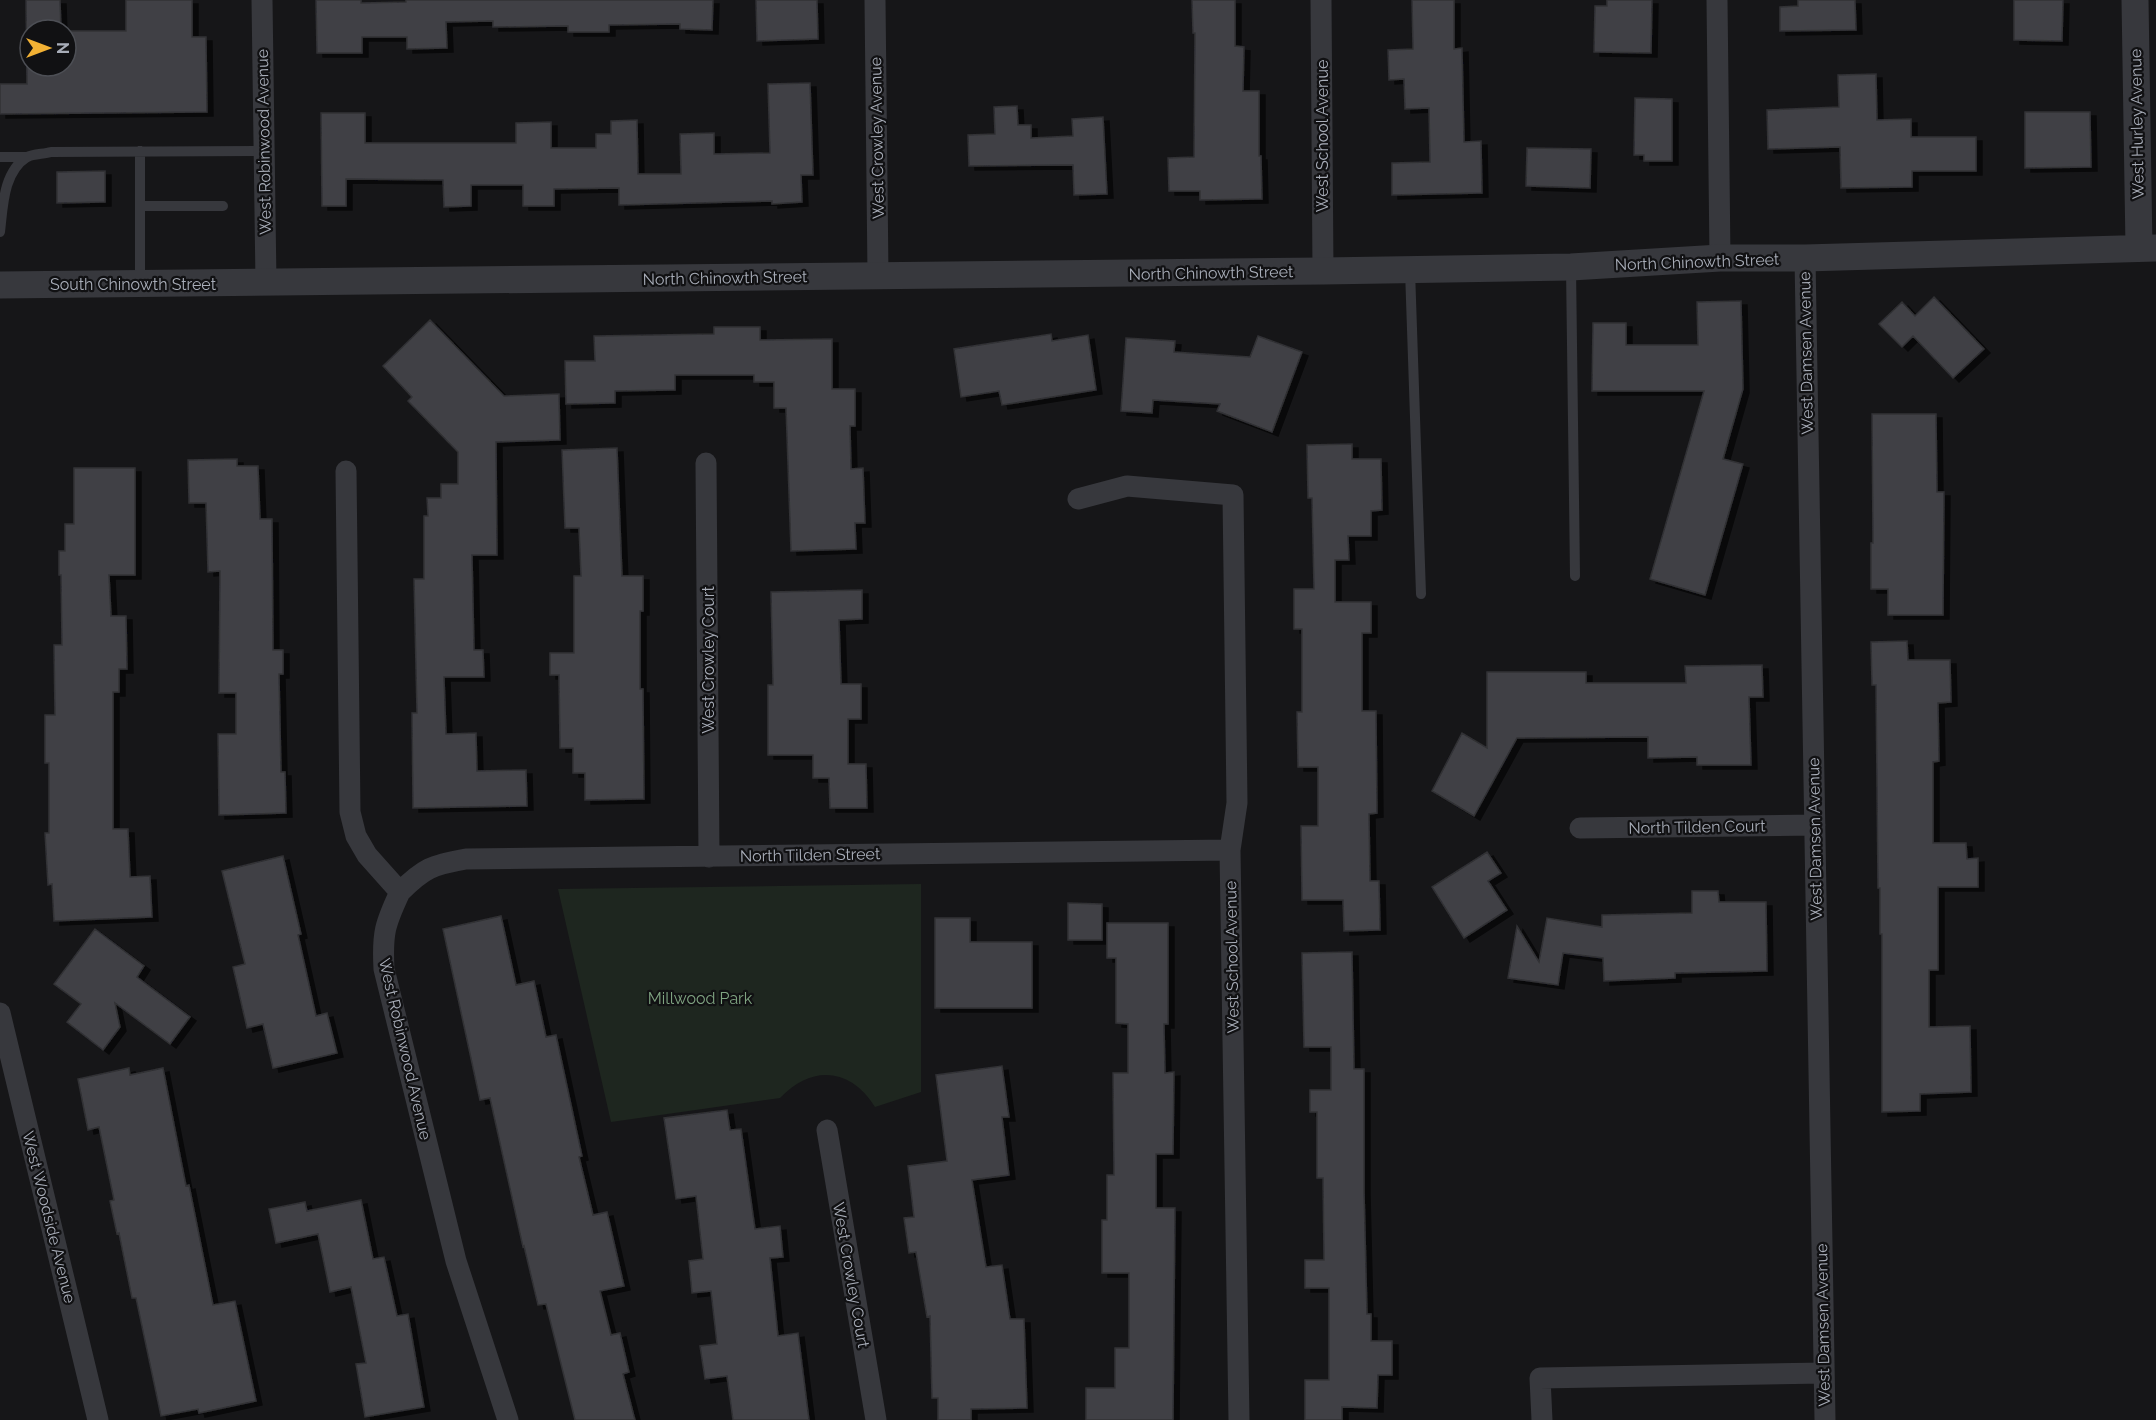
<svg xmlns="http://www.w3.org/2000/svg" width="2156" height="1420" viewBox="0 0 2156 1420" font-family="Raleway,sans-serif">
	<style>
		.green { fill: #1e261f }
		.building { fill: #404145; stroke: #303034; stroke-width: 1.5; filter: url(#shadow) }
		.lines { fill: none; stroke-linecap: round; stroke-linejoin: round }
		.service { stroke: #37383d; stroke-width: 10 }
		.minor { stroke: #37383d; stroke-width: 21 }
		.tertiary { stroke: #37383d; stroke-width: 27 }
		.labels { text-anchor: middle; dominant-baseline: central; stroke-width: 4.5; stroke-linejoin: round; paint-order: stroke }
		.street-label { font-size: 16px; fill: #a8adb8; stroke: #111113 }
		.park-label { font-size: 16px; fill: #7fa381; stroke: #111113 }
	</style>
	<defs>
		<filter id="shadow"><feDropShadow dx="6" dy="4" stdDeviation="0" flood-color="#0009"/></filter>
	</defs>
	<rect width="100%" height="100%" fill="#161618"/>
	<path class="green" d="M 921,884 L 921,1092 L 875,1107 C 851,1068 812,1064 780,1098 L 611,1122 L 558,889 Z"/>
	<path class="building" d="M 26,0 L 60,0 L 61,30 L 30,30 L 30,66 L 66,66 L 66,31 L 126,31 L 126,0 L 192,0 L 192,37 L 206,37 L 207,112 L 0,114 L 0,84 L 27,84 Z
		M 316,0 L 361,0 L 361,3 L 406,2 L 406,0 L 713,0 L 712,30 L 680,29 L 680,24 L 609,25 L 609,32 L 568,32 L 568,26 L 493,27 L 493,21 L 446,22 L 447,48 L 407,49 L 407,37 L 362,37 L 362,53 L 317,53 Z
		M 756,0 L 817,0 L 818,39 L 757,41 Z
		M 1192,0 L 1235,0 L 1235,46 L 1244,47 L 1243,91 L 1259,91 L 1259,156 L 1261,156 L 1262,199 L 1200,200 L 1200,191 L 1169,191 L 1168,158 L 1194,157 L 1195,33 L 1193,33 Z
		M 1412,0 L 1454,0 L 1454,49 L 1462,48 L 1464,142 L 1481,141 L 1482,193 L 1392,195 L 1392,163 L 1430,162 L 1429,108 L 1405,109 L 1404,79 L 1389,80 L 1388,50 L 1413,49 Z
		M 1607,0 L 1652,0 L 1651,53 L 1594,52 L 1595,6 L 1607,6 Z
		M 1798,0 L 1855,0 L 1856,30 L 1780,31 L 1780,7 L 1798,6 Z
		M 2014,0 L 2063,0 L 2062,41 L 2014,40 Z
		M 1876,74 L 1877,120 L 1911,119 L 1911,137 L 1976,137 L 1976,171 L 1912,171 L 1912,187 L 1841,188 L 1840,147 L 1768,149 L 1767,110 L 1839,107 L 1838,75 Z
		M 810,83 L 813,175 L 801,175 L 802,202 L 772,204 L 772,201 L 619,205 L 619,188 L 554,189 L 554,206 L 523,206 L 523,185 L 471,185 L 471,206 L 444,207 L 443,180 L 346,179 L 346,206 L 322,206 L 321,113 L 365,113 L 365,143 L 516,143 L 516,123 L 551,122 L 551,148 L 596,148 L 596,134 L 611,134 L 611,121 L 637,120 L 638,174 L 681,174 L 680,134 L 714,133 L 714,154 L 770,153 L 768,84 Z
		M 1635,98 L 1672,99 L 1672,161 L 1644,161 L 1644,155 L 1634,155 Z
		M 1017,106 L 1018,125 L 1031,125 L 1031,138 L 1073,136 L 1072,119 L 1103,117 L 1107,194 L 1074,195 L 1073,165 L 969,166 L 968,135 L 995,134 L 994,107 Z
		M 2025,112 L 2090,112 L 2091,167 L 2025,168 Z
		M 1527,148 L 1591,149 L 1590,188 L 1526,186 Z
		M 105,171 L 105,202 L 57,203 L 57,172 Z
		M 1934,297 L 1984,349 L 1953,378 L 1913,336 L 1902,347 L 1879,324 L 1902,302 L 1915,316 Z
		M 1741,301 L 1743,389 L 1723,459 L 1743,464 L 1705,595 L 1650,579 L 1704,391 L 1592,391 L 1593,323 L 1626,323 L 1626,345 L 1698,345 L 1697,302 Z
		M 430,320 L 504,396 L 559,394 L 560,440 L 496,442 L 497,555 L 472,555 L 474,650 L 483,650 L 484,677 L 444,677 L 446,734 L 476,733 L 477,771 L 526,770 L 527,806 L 413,808 L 412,713 L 417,713 L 414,579 L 424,579 L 424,516 L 428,516 L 427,498 L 441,498 L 441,484 L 458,484 L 458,452 L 408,401 L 412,397 L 383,366 Z
		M 714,327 L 760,327 L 760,340 L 832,339 L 832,389 L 855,389 L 855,426 L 850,426 L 851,469 L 863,468 L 865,523 L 855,523 L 856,549 L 791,551 L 786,408 L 774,408 L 774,382 L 754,382 L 754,375 L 675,375 L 675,390 L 615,391 L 615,403 L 566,404 L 565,361 L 595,361 L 594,336 L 714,334 Z
		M 1051,334 L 1052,341 L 1088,335 L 1096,390 L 1002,405 L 999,391 L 961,397 L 954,349 Z
		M 1258,336 L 1302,352 L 1272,432 L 1217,411 L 1220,404 L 1153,400 L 1152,413 L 1121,411 L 1126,338 L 1175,341 L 1174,352 L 1250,357 Z
		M 1872,414 L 1936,414 L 1937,492 L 1944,492 L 1943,615 L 1888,615 L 1888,589 L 1871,589 L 1871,543 L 1873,543 Z
		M 1352,444 L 1352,459 L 1381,459 L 1382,510 L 1371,511 L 1371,536 L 1348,536 L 1349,560 L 1335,560 L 1335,602 L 1371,602 L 1371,633 L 1362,633 L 1362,711 L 1376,711 L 1377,813 L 1369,814 L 1370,881 L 1379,881 L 1380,930 L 1344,931 L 1343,900 L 1302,900 L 1301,826 L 1318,826 L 1318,767 L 1298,767 L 1297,712 L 1302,712 L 1302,629 L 1294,629 L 1294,589 L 1314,589 L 1312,498 L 1308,498 L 1307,445 Z
		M 617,448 L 622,576 L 643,576 L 643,611 L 640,611 L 640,689 L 643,689 L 644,799 L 585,800 L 585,773 L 573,773 L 573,748 L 560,748 L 559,675 L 550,675 L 550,653 L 574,653 L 574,576 L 581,576 L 579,528 L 565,528 L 562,450 Z
		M 237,459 L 237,466 L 258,466 L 260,519 L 272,519 L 273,650 L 283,650 L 283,674 L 279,674 L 281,772 L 285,772 L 286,813 L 219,815 L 218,734 L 236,734 L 236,693 L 219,693 L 220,571 L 208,572 L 206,503 L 189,503 L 188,460 Z
		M 74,468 L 135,468 L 135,575 L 109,575 L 111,616 L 126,616 L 127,669 L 119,669 L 119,692 L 113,692 L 113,829 L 128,829 L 130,877 L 150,876 L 152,917 L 54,921 L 52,884 L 48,885 L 45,833 L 49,833 L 49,763 L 45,763 L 45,715 L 55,715 L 54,645 L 62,645 L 61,575 L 59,575 L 59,551 L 65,551 L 65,524 L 74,524 Z
		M 862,590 L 862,619 L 839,620 L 841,684 L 861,684 L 861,719 L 848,719 L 848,764 L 866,764 L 867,808 L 830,808 L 829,778 L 813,778 L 813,755 L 768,755 L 768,685 L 773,685 L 771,592 Z
		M 1907,641 L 1908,660 L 1950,660 L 1951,702 L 1938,703 L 1939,761 L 1933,762 L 1933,843 L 1966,843 L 1967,859 L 1978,858 L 1978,887 L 1938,887 L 1938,970 L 1929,970 L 1929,1027 L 1970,1026 L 1971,1092 L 1920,1094 L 1920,1111 L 1882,1112 L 1882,934 L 1880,934 L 1880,888 L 1878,888 L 1876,685 L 1872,685 L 1871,642 Z
		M 1762,665 L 1763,697 L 1749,697 L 1751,765 L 1697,765 L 1697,757 L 1648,758 L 1648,737 L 1517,738 L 1474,816 L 1432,791 L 1462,733 L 1487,748 L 1487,672 L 1586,672 L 1586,683 L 1686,683 L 1685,666 Z
		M 1487,852 L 1501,873 L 1488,881 L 1507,910 L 1464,938 L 1432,887 Z
		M 283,856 L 301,934 L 298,935 L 316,1016 L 327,1013 L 337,1053 L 273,1068 L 263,1024 L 247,1028 L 233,967 L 245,964 L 222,871 Z
		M 1692,891 L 1718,891 L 1719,902 L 1766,902 L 1767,971 L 1675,973 L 1675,978 L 1604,981 L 1603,958 L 1563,953 L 1558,985 L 1508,978 L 1517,926 L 1539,962 L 1547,918 L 1602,927 L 1602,915 L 1692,913 Z
		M 1068,903 L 1102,904 L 1102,940 L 1068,940 Z
		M 501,916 L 516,985 L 534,981 L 546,1037 L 556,1035 L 582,1156 L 579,1157 L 593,1215 L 607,1212 L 624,1286 L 600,1291 L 611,1335 L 620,1333 L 629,1372 L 623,1374 L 635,1420 L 575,1420 L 546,1304 L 538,1305 L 524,1246 L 523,1247 L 490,1098 L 480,1100 L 443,929 Z
		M 935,918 L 970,918 L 970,942 L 1032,942 L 1032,1008 L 935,1008 Z
		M 1107,923 L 1168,923 L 1168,1024 L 1164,1024 L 1165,1073 L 1174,1072 L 1173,1154 L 1156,1154 L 1156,1208 L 1175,1208 L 1173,1420 L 1086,1420 L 1086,1388 L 1115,1388 L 1115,1348 L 1129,1348 L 1129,1273 L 1102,1273 L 1102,1220 L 1107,1220 L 1107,1175 L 1114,1175 L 1113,1073 L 1128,1073 L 1128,1024 L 1116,1023 L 1116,958 L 1107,958 Z
		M 95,929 L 144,966 L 137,977 L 190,1017 L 170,1044 L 115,1003 L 120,1027 L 103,1050 L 67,1022 L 81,1004 L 54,984 Z
		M 1352,952 L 1354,1069 L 1364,1069 L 1364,1190 L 1367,1314 L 1371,1314 L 1371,1341 L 1392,1341 L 1392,1375 L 1378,1375 L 1377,1408 L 1342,1407 L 1342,1420 L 1305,1420 L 1305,1380 L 1329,1380 L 1329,1288 L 1305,1288 L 1305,1260 L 1324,1260 L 1323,1178 L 1317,1178 L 1317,1112 L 1310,1112 L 1310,1090 L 1331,1090 L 1331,1047 L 1304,1047 L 1302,953 Z
		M 1002,1066 L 1009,1117 L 1002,1117 L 1009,1175 L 972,1180 L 986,1267 L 1002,1265 L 1010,1319 L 1024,1319 L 1027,1408 L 971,1409 L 971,1420 L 938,1420 L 938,1398 L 932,1398 L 930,1316 L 927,1317 L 916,1252 L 909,1253 L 904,1218 L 914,1217 L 908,1166 L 947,1161 L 936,1075 Z
		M 129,1068 L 130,1075 L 163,1068 L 186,1186 L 189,1185 L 213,1305 L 235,1301 L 256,1401 L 199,1413 L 198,1409 L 161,1416 L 136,1298 L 132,1298 L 119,1233 L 117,1234 L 110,1201 L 114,1200 L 99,1127 L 88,1130 L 78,1079 Z
		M 727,1110 L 730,1130 L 741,1129 L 755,1229 L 780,1226 L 783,1257 L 770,1258 L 778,1336 L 798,1333 L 809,1420 L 733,1420 L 727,1376 L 705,1379 L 700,1346 L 717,1344 L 711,1291 L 692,1293 L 689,1261 L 703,1259 L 696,1196 L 676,1199 L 664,1118 Z
		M 361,1200 L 373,1259 L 384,1257 L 397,1316 L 408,1314 L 424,1407 L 365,1417 L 356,1364 L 366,1363 L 351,1287 L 330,1292 L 318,1234 L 276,1243 L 269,1209 L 305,1202 L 307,1211 Z"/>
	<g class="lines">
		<path class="service" d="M 140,151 L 140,283
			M 0,157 L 28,157
			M 140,206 L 223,206
			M 0,232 C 3,207 3,172 27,157 C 33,154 44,154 51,152 L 264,151
			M 1571,267 L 1575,576
			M 1410,270 L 1421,594"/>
		<path class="minor" d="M 262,0 L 266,283
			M 875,0 L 878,276
			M 1321,0 L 1323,271
			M 1717,0 L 1720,258
			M 1805,258 L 1825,1420
			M 706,463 L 709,857
			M 346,471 L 350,812 L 356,836 L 367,855 L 400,892 C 385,924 382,933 384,969 L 456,1261 L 508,1420
			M 1078,499 L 1127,486 L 1233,495 L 1237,803 L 1230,850 L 1239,1420
			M 1580,828 L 1815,825
			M 400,892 C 424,868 432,865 466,859 L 1230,850
			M 0,1013 L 98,1420
			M 827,1130 L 876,1420
			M 1542,1420 L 1540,1378 L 1824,1373"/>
		<path class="tertiary" d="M 2135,0 L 2139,248
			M 0,285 L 1323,271 L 1571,267 L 1720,258 L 1805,258 L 2156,248"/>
	</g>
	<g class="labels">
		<g class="street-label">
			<text transform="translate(2137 124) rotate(-91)">West Hurley Avenue</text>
			<text transform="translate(1322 136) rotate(-90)">West School Avenue</text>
			<text transform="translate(877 138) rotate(-91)">West Crowley Avenue</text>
			<text transform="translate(264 142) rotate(-91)">West Robinwood Avenue</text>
			<text transform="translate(1697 262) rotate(-2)">North Chinowth Street</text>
			<text transform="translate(1211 273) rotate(-1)">North Chinowth Street</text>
			<text transform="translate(725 278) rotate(-1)">North Chinowth Street</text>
			<text x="133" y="284">South Chinowth Street</text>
			<text transform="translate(1806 353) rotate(-91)">West Damsen Avenue</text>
			<text transform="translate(708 660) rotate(-90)">West Crowley Court</text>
			<text transform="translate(1697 827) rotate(-1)">North Tilden Court</text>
			<text transform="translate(1815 839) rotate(-91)">West Damsen Avenue</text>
			<text transform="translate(810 855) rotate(-1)">North Tilden Street</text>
			<text transform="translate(1232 957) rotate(-91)">West School Avenue</text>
			<text transform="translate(405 1049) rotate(77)">West Robinwood Avenue</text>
			<text transform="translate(49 1217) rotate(76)">West Woodside Avenue</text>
			<text transform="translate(851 1275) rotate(80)">West Crowley Court</text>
			<text transform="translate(1823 1325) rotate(-91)">West Damsen Avenue</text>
		</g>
		<g class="park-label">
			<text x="700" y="998">Millwood Park</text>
		</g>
	</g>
	<g transform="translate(48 48) rotate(90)"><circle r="28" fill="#111113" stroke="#4d4f55" stroke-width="1.5"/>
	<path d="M0-4.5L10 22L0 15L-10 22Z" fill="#f2b134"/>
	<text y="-9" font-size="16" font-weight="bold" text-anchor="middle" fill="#a8adb8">N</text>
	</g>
</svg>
